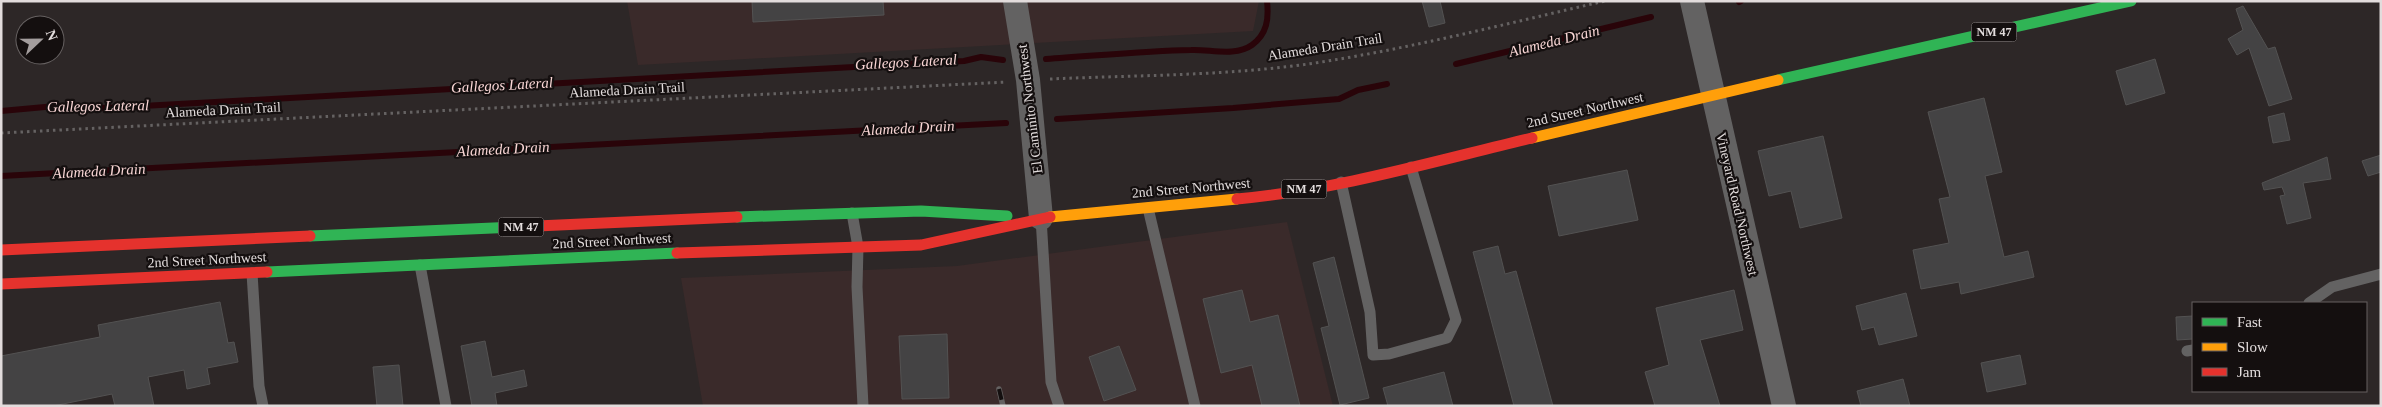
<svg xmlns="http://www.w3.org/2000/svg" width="2382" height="407" viewBox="0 0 2382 407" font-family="'Times New Roman',serif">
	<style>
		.built { fill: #3a2a2a }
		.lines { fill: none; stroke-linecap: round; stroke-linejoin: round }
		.stream { stroke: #290409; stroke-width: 6 }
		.building { fill: #444344; stroke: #535252 }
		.path { stroke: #656262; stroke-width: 3; stroke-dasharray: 2.5 4; stroke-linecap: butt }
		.lane { stroke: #636262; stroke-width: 11 }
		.street { stroke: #636262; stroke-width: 24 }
		.fast { stroke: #30b455; stroke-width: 11 }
		.slow { stroke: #ff9f0a; stroke-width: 11 }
		.jam { stroke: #e5322d; stroke-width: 11 }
		.rail-casing { stroke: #646161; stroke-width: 5.5 }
		.rail { stroke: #140f0f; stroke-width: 4; stroke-dasharray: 11; stroke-linecap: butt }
		.labels { text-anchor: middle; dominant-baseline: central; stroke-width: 4.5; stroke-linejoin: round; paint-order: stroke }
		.shield { fill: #140f0f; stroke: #a49e9e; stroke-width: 1 }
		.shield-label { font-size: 12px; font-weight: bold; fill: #e2dcdc }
		.street-label { font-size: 14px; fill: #e2dcdc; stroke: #140f0f }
		.water-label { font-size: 15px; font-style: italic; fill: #f9d6d5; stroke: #140f0f }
	</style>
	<rect width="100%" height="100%" fill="#2d2727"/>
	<path class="built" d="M 627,1 L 1259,1 L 1253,31 L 638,65 Z
		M 1287,222 L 1333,406 L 703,406 L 681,278 L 957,266 Z"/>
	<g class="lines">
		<path class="stream" d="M 1739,2 L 1741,1
			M 1046,59 C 1094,56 1143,51 1191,50 C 1210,49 1235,57 1252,45 C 1267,34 1269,19 1267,1
			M 1456,64 L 1651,17
			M 1,111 L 56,106 L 106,108 L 964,61 L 981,57 L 1003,60
			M 1057,119 L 1233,108 L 1339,99 L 1358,90 L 1387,84
			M 1,176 L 1006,123"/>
	</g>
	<path class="building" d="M 752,1 L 883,1 L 884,15 L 753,22 Z
		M 1422,1 L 1440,1 L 1445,23 L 1429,27 Z
		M 2243,6 L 2268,49 L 2275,47 L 2292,99 L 2269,106 L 2249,48 L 2237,55 L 2228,39 L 2243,30 L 2236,9 Z
		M 2155,59 L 2165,93 L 2126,105 L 2116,71 Z
		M 1984,98 L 2002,172 L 1985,176 L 2004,257 L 2028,251 L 2034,277 L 1961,294 L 1959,282 L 1921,289 L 1913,250 L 1949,243 L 1939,199 L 1950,197 L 1928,112 Z
		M 2284,113 L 2290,140 L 2273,143 L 2268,117 Z
		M 1823,136 L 1842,218 L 1800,228 L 1791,191 L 1769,196 L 1758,151 Z
		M 2381,155 L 2381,172 L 2368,176 L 2362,161 Z
		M 2327,157 L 2331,179 L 2303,183 L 2311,218 L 2287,224 L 2280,196 L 2285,195 L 2282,187 L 2264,190 L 2262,183 Z
		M 1627,170 L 1638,220 L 1559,236 L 1548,186 Z
		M 1498,246 L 1505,274 L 1516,271 L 1553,406 L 1514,406 L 1473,252 Z
		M 1334,257 L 1369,398 L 1340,405 L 1321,328 L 1329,326 L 1313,263 Z
		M 1242,290 L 1250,322 L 1278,315 L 1300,406 L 1262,406 L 1252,365 L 1221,373 L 1203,299 Z
		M 1734,290 L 1743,330 L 1700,340 L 1720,406 L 1655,406 L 1645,372 L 1669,365 L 1656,308 Z
		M 1906,293 L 1917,336 L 1879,345 L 1874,327 L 1862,330 L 1856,306 Z
		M 220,302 L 228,343 L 234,342 L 238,362 L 207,368 L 210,384 L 187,389 L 184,370 L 148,377 L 154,406 L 115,406 L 112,394 L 53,406 L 1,406 L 1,356 L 100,337 L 98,325 Z
		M 2193,316 L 2193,339 L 2177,340 L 2176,317 Z
		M 947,334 L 949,398 L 902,399 L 899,336 Z
		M 485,341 L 492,377 L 524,370 L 527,386 L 495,393 L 497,406 L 472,406 L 461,346 Z
		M 1119,346 L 1136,390 L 1104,401 L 1089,357 Z
		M 2020,355 L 2026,384 L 1987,392 L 1981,363 Z
		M 399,365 L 403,406 L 377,406 L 373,367 Z
		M 1444,372 L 1453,406 L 1388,406 L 1383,388 Z
		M 1903,379 L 1910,406 L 1861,406 L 1857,391 Z"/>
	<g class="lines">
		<path class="path" d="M 1050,79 C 1138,75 1228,76 1315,63 C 1413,48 1509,23 1605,1
			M 1,133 L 1007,82"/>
		<path class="lane" d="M 1341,182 L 1370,312 L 1373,355 L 1389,354 L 1447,338 L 1456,320 L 1411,167
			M 1148,208 L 1195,406
			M 852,213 L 858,247 L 857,287 L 863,406
			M 1041,218 L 1051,382 L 1059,406
			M 420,265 L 446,406
			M 252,273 L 259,386 L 263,406
			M 2309,303 L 2332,287 L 2381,274
			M 2187,351 L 2193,350"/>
		<path class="street" d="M 1015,1 L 1028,80 L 1041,218
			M 1692,1 L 1784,406"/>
		<path class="fast" d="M 1778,80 L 2131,1
			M 737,217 L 921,211 L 1007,216
			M 310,236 L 537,226
			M 267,272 L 677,253"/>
		<path class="slow" d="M 1532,138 L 1778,80
			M 1050,217 L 1237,199"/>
		<path class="jam" d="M 1237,199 C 1337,190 1435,161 1532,138
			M 537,226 L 737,217
			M 1,250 L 310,236
			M 677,253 L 921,245 L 1050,217
			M 1,284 L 267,272"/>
		<g class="rail-casing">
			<path id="rail" d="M 999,389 L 1003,406"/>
		</g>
		<use href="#rail" class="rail"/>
	</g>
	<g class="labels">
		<g class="shield">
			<rect x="1971.5" y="22.5" width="45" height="19" rx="4"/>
			<rect x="1281.5" y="179.5" width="45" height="19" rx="4"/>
			<rect x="498.5" y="217.5" width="45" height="19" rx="4"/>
		</g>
		<g class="shield-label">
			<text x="1994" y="32">NM 47</text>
			<text x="1304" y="189">NM 47</text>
			<text x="521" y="227">NM 47</text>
		</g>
		<g class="street-label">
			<text transform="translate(1325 47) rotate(-9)">Alameda Drain Trail</text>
			<text transform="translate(627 90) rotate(-3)">Alameda Drain Trail</text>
			<text transform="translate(1030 109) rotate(-97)">El Caminito Northwest</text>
			<text transform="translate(223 110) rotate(-3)">Alameda Drain Trail</text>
			<text transform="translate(1585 110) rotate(-13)">2nd Street Northwest</text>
			<text transform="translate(1191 188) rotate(-5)">2nd Street Northwest</text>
			<text transform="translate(1737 204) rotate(77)">Vineyard Road Northwest</text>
			<text transform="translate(612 241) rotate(-3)">2nd Street Northwest</text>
			<text transform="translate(207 260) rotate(-3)">2nd Street Northwest</text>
		</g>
		<g class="water-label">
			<text transform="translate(1554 41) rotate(-14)">Alameda Drain</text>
			<text transform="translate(906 62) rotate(-3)">Gallegos Lateral</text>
			<text transform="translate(502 85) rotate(-3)">Gallegos Lateral</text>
			<text transform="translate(98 106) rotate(-1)">Gallegos Lateral</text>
			<text transform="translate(908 128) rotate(-3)">Alameda Drain</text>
			<text transform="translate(503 149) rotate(-3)">Alameda Drain</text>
			<text transform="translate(99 171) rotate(-3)">Alameda Drain</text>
		</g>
	</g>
	<rect width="2382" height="407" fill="none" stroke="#e2dcdc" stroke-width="5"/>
	<rect x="2192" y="302" width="175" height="90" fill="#140f0f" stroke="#666161"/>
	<rect x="2202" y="318" width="25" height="8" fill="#30b455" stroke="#666161"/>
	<text x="2237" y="327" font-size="15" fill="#e2dcdc">Fast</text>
	<rect x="2202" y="343" width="25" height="8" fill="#ff9f0a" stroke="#666161"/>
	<text x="2237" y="352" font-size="15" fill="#e2dcdc">Slow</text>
	<rect x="2202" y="368" width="25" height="8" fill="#e5322d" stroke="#666161"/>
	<text x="2237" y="377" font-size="15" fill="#e2dcdc">Jam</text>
	<g transform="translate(40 40) rotate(68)"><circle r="24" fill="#140f0f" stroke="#666161"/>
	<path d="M0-4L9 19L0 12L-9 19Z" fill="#a39d9d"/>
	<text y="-8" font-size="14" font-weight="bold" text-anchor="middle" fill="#e2dcdc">N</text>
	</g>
</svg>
